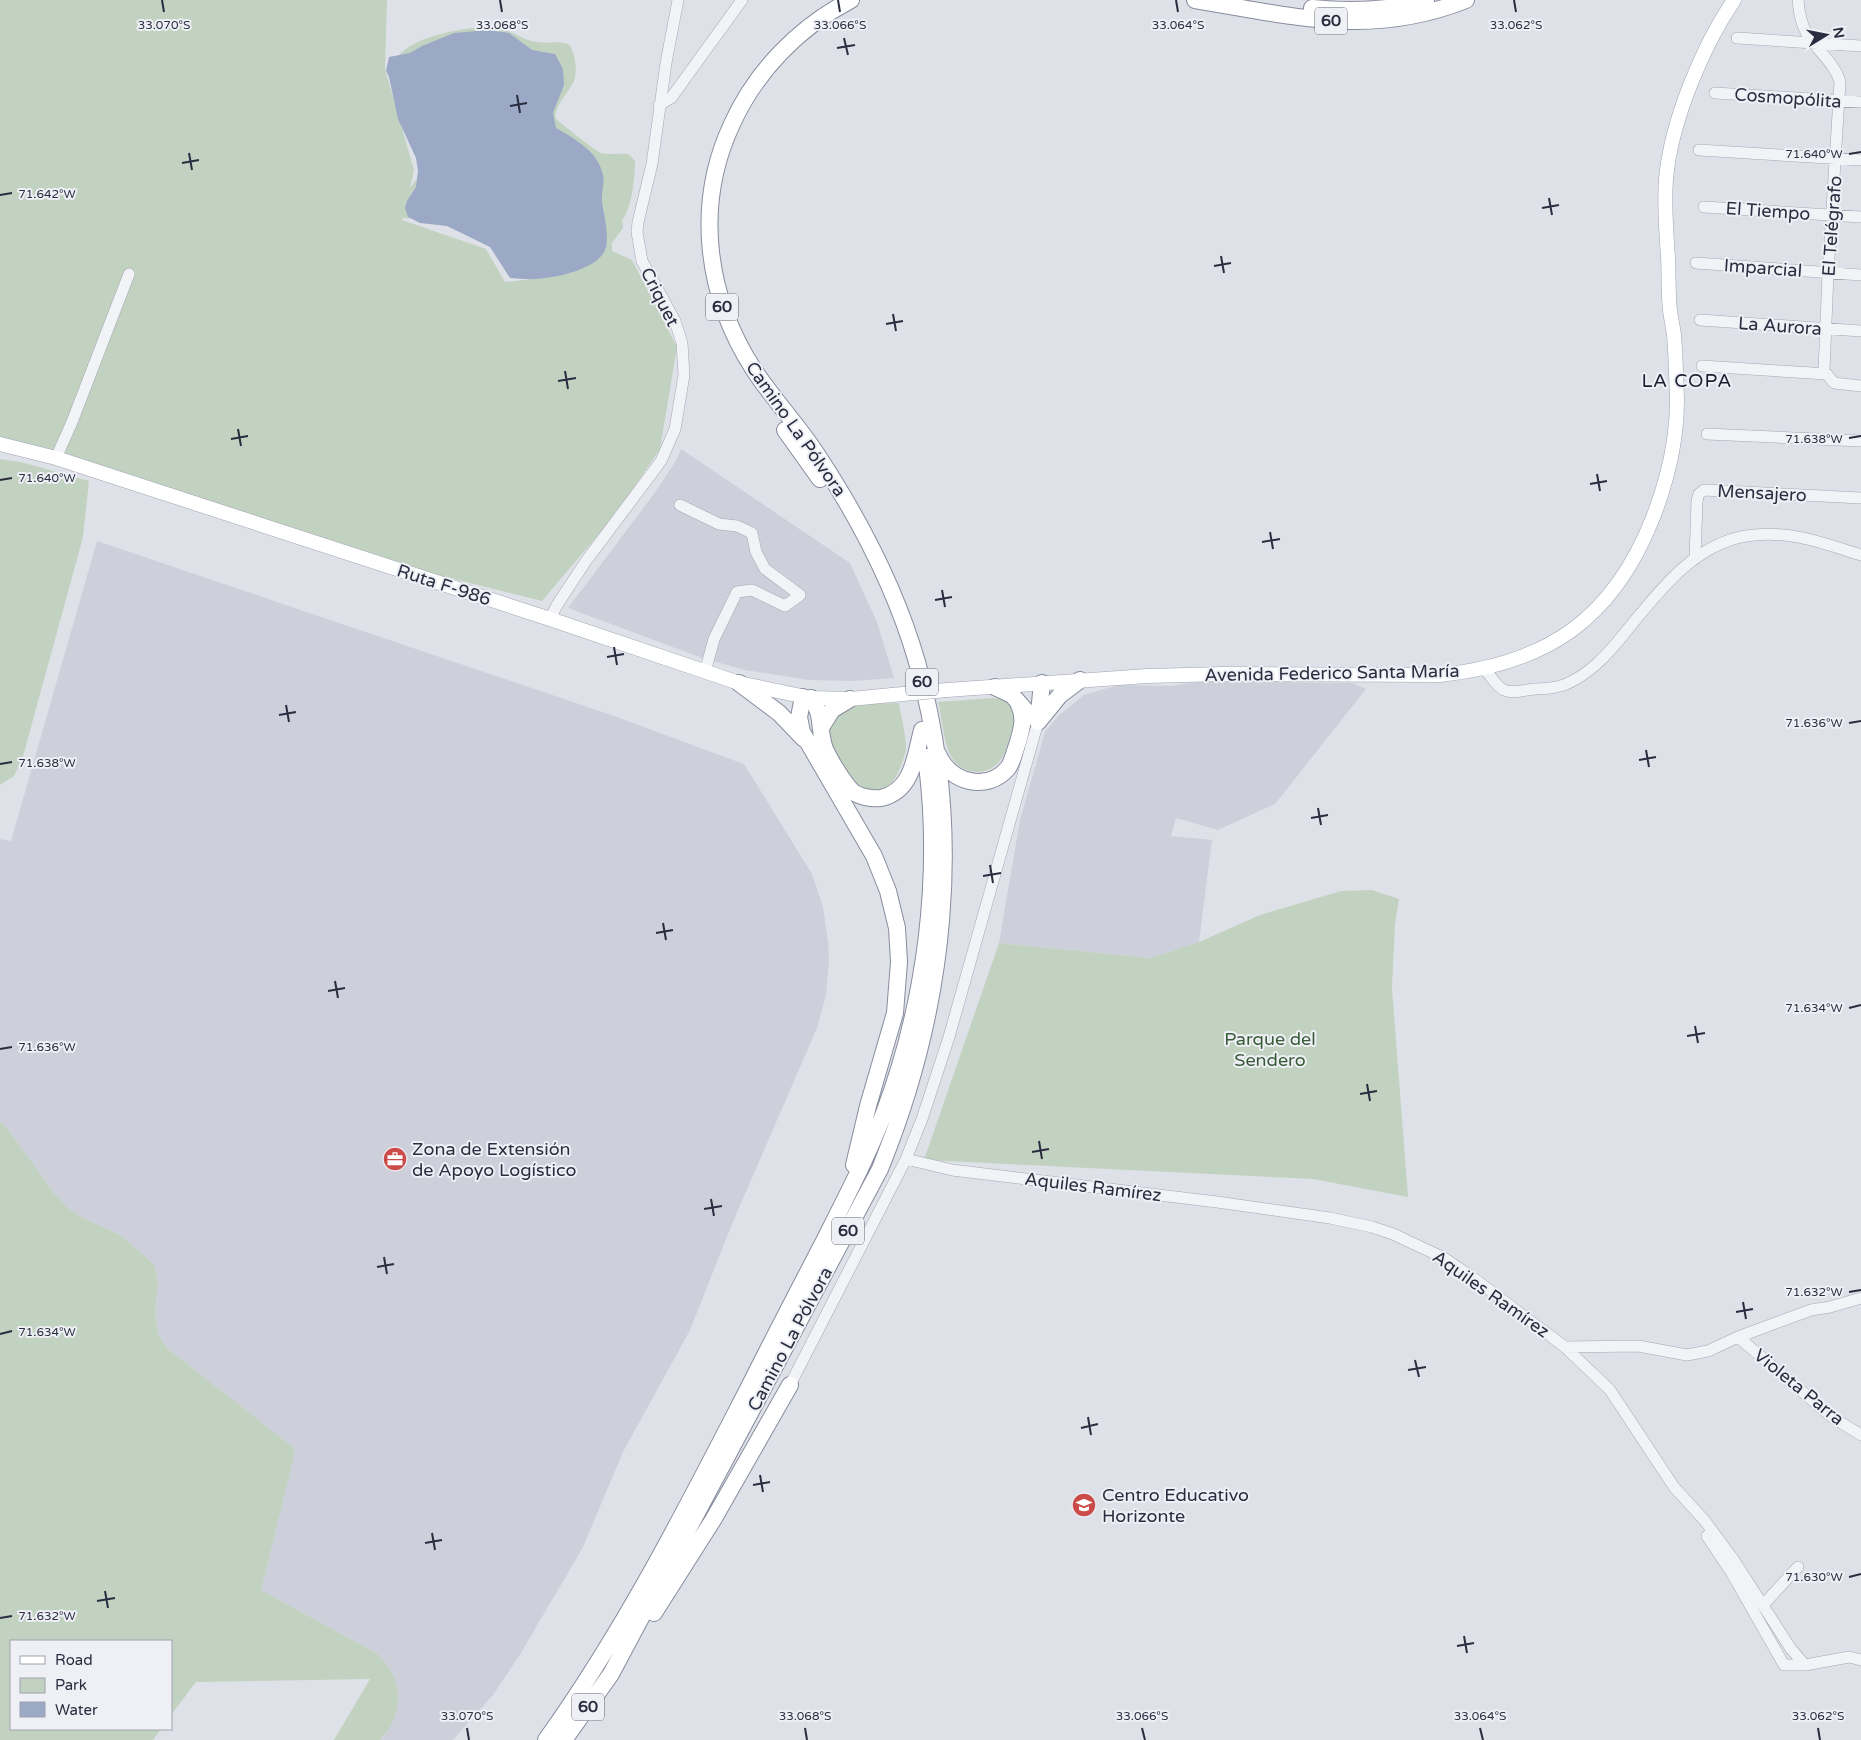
<svg xmlns="http://www.w3.org/2000/svg" width="1861" height="1740" viewBox="0 0 1861 1740" font-family="'Varela Round',sans-serif">
	<style>
		.built { fill: #cdd0da }
		.green { fill: #c2d2c1; fill-rule: evenodd }
		.water { fill: #9ba9c7 }
		.lines { fill: none; stroke-linecap: round; stroke-linejoin: round }
		.minor-casing { stroke: #a5a7b2; stroke-width: 12 }
		.major-casing { stroke: #9fa3b3; stroke-width: 15 }
		.highway-casing { stroke: #878c9e; stroke-width: 18 }
		.minor { stroke: #f2f3f6; stroke-width: 11 }
		.major { stroke: #fff; stroke-width: 14 }
		.highway { stroke: #fff; stroke-width: 16 }
		.major-bridge-casing { stroke: #9fa3b3; stroke-width: 15; stroke-linecap: butt }
		.major-bridge { stroke: #fff; stroke-width: 14 }
		.ticks { fill: none; stroke: #292d3f; stroke-width: 2 }
		.labels { text-anchor: middle; dominant-baseline: central; stroke-width: 4; stroke-linejoin: round; paint-order: stroke }
		.shield { fill: #eff0f6; stroke: #646876; stroke-width: 1 }
		.shield-label { font-size: 16px; font-weight: bold; fill: #292d3f }
		.street-label { font-size: 18px; fill: #292d3f; stroke: #eff0f6 }
		.park-label { font-size: 18px; fill: #375a36; stroke: #eff0f6 }
		.poi-label { font-size: 18px; fill: #292d3f; stroke: #eff0f6; text-anchor: start }
		.neighbourhood-label { font-size: 19px; letter-spacing: 1px; fill: #1b1e2f; stroke: #eff0f6 }
		.ticks-label { font-size: 12px; text-anchor: middle; fill: #292d3f; stroke: #eff0f6; stroke-width: 4; stroke-linejoin: round; paint-order: stroke }
	</style>
	<rect width="100%" height="100%" fill="#dfe1e8"/>
	<path class="built" d="M 681,449 L 850,563 L 877,622 L 894,678 L 852,681 L 809,680 L 745,670 L 702,658 L 568,608 L 656,491 L 677,459 Z
		M 97,541 L 614,716 L 744,764 L 812,874 L 823,907 L 828,942 L 829,960 L 826,995 L 817,1028 L 732,1224 L 690,1330 L 623,1452 L 583,1547 L 521,1653 L 493,1695 L 453,1740 L 380,1740 L 385,1735 L 376,1653 L 261,1590 L 295,1453 L 294,1448 L 167,1348 L 159,1335 L 155,1314 L 158,1282 L 155,1266 L 144,1255 L 119,1234 L 83,1218 L 68,1208 L 54,1193 L 5,1125 L 0,1122 L 0,839 L 11,841 Z
		M 1203,681 L 1353,683 L 1366,689 L 1275,804 L 1218,830 L 1176,818 L 1171,836 L 1212,840 L 1199,942 L 1150,958 L 999,943 L 1020,820 L 1045,732 L 1058,716 L 1084,695 L 1118,685 L 1172,686 Z"/>
	<path class="green" d="M 0,0 L 387,0 L 385,69 L 414,170 L 410,188 L 420,175 L 398,57 C 411,36 475,24 497,28 C 512,30 522,40 537,42 C 548,44 559,40 570,45 C 575,56 579,74 572,85 C 565,96 557,104 555,117 C 558,122 596,151 601,153 C 610,155 619,153 629,154 L 635,161 C 635,176 632,209 622,220 L 623,228 L 612,243 L 612,251 L 632,260 L 677,347 L 660,449 L 615,515 L 542,601 L 397,565 L 47,448 L 0,438 ZM 403,218 L 432,220 L 505,250 L 541,278 L 505,282 L 486,249 L 402,220 Z
		M 0,459 L 21,462 L 89,481 L 83,537 L 22,760 L 14,776 L 0,785 Z
		M 993,698 C 1022,701 1015,724 1008,742 C 1006,750 1004,757 998,763 C 985,777 962,774 952,758 C 944,745 942,718 938,702 Z
		M 899,703 C 901,717 906,734 906,749 C 906,753 903,759 902,763 C 895,785 879,801 857,784 C 845,767 820,743 833,720 C 836,715 842,710 846,705 Z
		M 1372,890 L 1399,899 L 1395,924 L 1392,988 L 1408,1197 L 1313,1179 L 924,1160 L 999,943 L 1150,958 L 1199,942 L 1260,915 L 1341,891 Z
		M 0,1122 L 5,1125 L 54,1193 L 68,1208 L 83,1218 L 119,1234 L 144,1255 L 155,1266 L 158,1282 L 155,1314 L 159,1335 L 167,1348 L 294,1448 L 295,1453 L 261,1590 L 376,1653 C 404,1678 406,1712 380,1740 L 334,1740 L 370,1679 L 196,1682 L 171,1715 L 171,1641 L 11,1641 L 11,1729 L 161,1729 L 153,1740 L 0,1740 Z"/>
	<path class="water" d="M 488,30 L 509,33 L 532,50 L 555,54 L 563,69 L 564,85 L 553,113 L 556,128 C 575,139 598,151 603,175 C 605,183 601,193 602,202 C 604,216 609,232 606,247 C 601,269 555,278 536,279 C 528,280 518,278 510,278 L 490,247 L 447,226 L 420,223 L 408,217 L 405,208 L 407,201 L 416,187 L 418,171 L 416,158 L 398,119 L 389,77 L 386,71 L 389,57 L 410,53 L 422,46 L 454,33 Z"/>
	<g class="lines">
		<g class="minor-casing">
			<path id="minor" d="M 1798,0 C 1799,12 1801,24 1807,34 C 1817,51 1835,63 1840,82 L 1828,273 L 1824,371 L 1834,383 L 1861,386
				M 1737,38 L 1861,46
				M 1715,93 L 1861,102
				M 659,105 L 671,98 L 742,0
				M 1699,150 L 1861,160
				M 1704,207 L 1861,217
				M 1696,263 L 1861,275
				M 1700,320 L 1861,331
				M 1702,366 L 1827,374
				M 1707,434 L 1861,441
				M 56,458 L 72,422 L 129,274
				M 680,505 L 719,524 L 737,526 L 752,533 L 756,552 L 765,569 L 800,595 L 785,606 L 752,590 L 737,592 L 714,639 L 705,672
				M 1695,559 L 1697,501 L 1699,494 L 1704,490 L 1861,498
				M 550,619 L 557,605 L 586,561 L 661,461 L 675,429 L 684,375 L 682,343 L 675,321 L 642,261 L 637,232 L 638,222 L 652,164 L 666,63 L 678,0
				M 1483,669 C 1492,675 1494,685 1504,690 C 1513,694 1525,690 1534,689 C 1544,689 1554,688 1564,685 C 1589,675 1608,654 1624,634 C 1657,594 1692,545 1746,536 C 1787,529 1823,543 1861,555
				M 906,1159 L 952,1170 L 1217,1202 L 1330,1218 L 1372,1227 L 1393,1234 L 1444,1258 L 1472,1277 L 1565,1347 L 1610,1390 L 1674,1487 L 1705,1521 L 1733,1559 L 1791,1649 L 1805,1665 L 1849,1657 L 1861,1660
				M 1738,1337 L 1832,1417 L 1861,1435
				M 1565,1347 L 1638,1346 L 1687,1355 L 1708,1351 L 1738,1337 L 1811,1310 L 1830,1307 L 1861,1298
				M 790,1385 L 906,1159 L 922,1119 L 949,1037 L 1038,722
				M 1707,1536 L 1731,1572 L 1784,1665 L 1805,1665
				M 1763,1605 L 1798,1567"/>
		</g>
		<g class="major-casing">
			<path id="major" d="M 0,444 L 56,458 L 550,619 L 739,683 L 811,698 L 850,699 L 892,695
				M 947,690 L 1147,676 L 1224,674 L 1440,675 C 1546,664 1612,620 1652,520 C 1667,482 1677,441 1677,400 C 1676,379 1676,356 1674,335 C 1673,327 1671,319 1670,310 C 1668,293 1669,275 1668,257 C 1666,231 1664,205 1666,179 C 1671,122 1702,47 1734,0"/>
		</g>
		<g class="highway-casing">
			<path id="highway" d="M 1195,0 C 1293,16 1370,38 1466,0
				M 1312,8 C 1351,12 1389,11 1426,0
				M 785,430 L 820,479
				M 739,683 L 779,713 L 804,739
				M 995,687 L 1012,695 L 1027,712
				M 803,697 L 799,717 L 802,732 L 874,856 L 888,891 L 897,928 L 899,962 L 895,1013 L 868,1106 L 854,1165
				M 811,698 C 824,715 818,731 825,749 C 830,760 843,782 852,791 C 859,797 872,799 881,798 C 913,791 915,756 922,730
				M 1038,722 L 1060,695 L 1080,680
				M 1038,722 L 1042,683
				M 822,726 L 832,710 L 850,699
				M 938,754 C 949,782 987,793 1008,768 C 1013,761 1015,750 1018,742 C 1022,728 1025,718 1019,705
				M 654,1613 L 713,1520 L 790,1385
				M 546,1740 C 626,1628 685,1511 748,1389 C 772,1341 797,1293 822,1245 C 844,1201 867,1158 884,1113 C 926,1001 942,875 926,757
				M 564,1740 L 611,1674 L 880,1169 C 946,1007 965,831 917,662 C 895,586 859,518 816,453 C 797,424 773,399 754,370 C 706,296 694,205 732,124 C 756,71 799,27 851,0"/>
		</g>
		<use href="#minor" class="minor"/>
		<use href="#major" class="major"/>
		<use href="#highway" class="highway"/>
		<g class="major-bridge-casing">
			<path id="major-bridge" d="M 892,695 L 947,690"/>
		</g>
		<use href="#major-bridge" class="major-bridge"/>
	</g>
	<path class="ticks" d="M 162,0 L 164,12M 500,0 L 502,12M 838,0 L 840,12M 1176,0 L 1178,12M 1514,0 L 1516,12M 844,38 L 848,55M 837,48 L 855,45M 517,95 L 520,113M 510,106 L 527,103M 189,153 L 192,170M 1849,154 L 1861,152M 182,163 L 199,160M 0,195 L 12,193M 1549,198 L 1552,215M 1542,208 L 1559,205M 1221,256 L 1224,273M 1214,266 L 1231,263M 893,314 L 896,331M 886,324 L 903,321M 565,371 L 568,389M 558,381 L 576,378M 238,429 L 241,446M 1849,438 L 1861,436M 231,439 L 248,436M 1597,474 L 1600,491M 0,480 L 12,478M 1590,484 L 1607,481M 1270,532 L 1273,549M 1262,542 L 1280,539M 942,590 L 945,607M 935,600 L 952,597M 614,647 L 617,665M 607,657 L 624,654M 286,705 L 289,722M 279,715 L 296,712M 1849,723 L 1861,721M 1646,750 L 1649,767M 1639,760 L 1656,757M 0,764 L 12,762M 1318,808 L 1321,825M 1311,818 L 1328,815M 990,865 L 993,883M 983,876 L 1001,873M 663,923 L 666,940M 656,933 L 673,930M 335,981 L 338,998M 328,991 L 345,988M 1849,1008 L 1861,1005M 1695,1026 L 1698,1043M 1687,1036 L 1705,1033M 0,1049 L 12,1047M 1367,1084 L 1370,1101M 1360,1094 L 1377,1091M 1039,1141 L 1042,1159M 1032,1152 L 1049,1149M 711,1199 L 714,1216M 704,1209 L 722,1206M 384,1257 L 387,1274M 377,1267 L 394,1264M 1849,1292 L 1861,1290M 1743,1302 L 1746,1319M 1736,1312 L 1753,1309M 0,1334 L 12,1331M 1415,1360 L 1419,1377M 1408,1370 L 1426,1367M 1088,1417 L 1091,1435M 1081,1428 L 1098,1424M 760,1475 L 763,1492M 753,1485 L 770,1482M 432,1533 L 435,1550M 425,1543 L 442,1540M 1849,1577 L 1861,1574M 105,1591 L 108,1608M 97,1601 L 115,1598M 0,1618 L 12,1616M 1464,1636 L 1467,1653M 1457,1646 L 1474,1643M 467,1728 L 469,1740M 805,1728 L 807,1740M 1142,1728 L 1145,1740M 1480,1728 L 1483,1740M 1818,1728 L 1820,1740"/>
	<defs>
		<g id="office-disc" transform="scale(1.25)"><circle r="9.5" fill="#ca4b47" stroke="#eff0f6"/><path d="M-6-3h4V-5.5h4V-3h4V5H-6ZM-1-4.5V-3h2v-1.5ZM-6 0V1H6V0Z" fill="#fff"/></g>
		<g id="university-disc" transform="scale(1.25)"><circle r="9.5" fill="#ca4b47" stroke="#eff0f6"/><path d="M0-5L7-2L0 1L-7-2ZM-4 1L0 2.5L4 1V4Q0 6-4 4Z" fill="#fff"/></g>
	</defs>
	<g fill-rule="evenodd">
		<use href="#office-disc" x="395" y="1159"/>
		<use href="#university-disc" x="1084" y="1505"/>
	</g>
	<g class="labels">
		<g class="shield">
			<rect x="1315" y="7.5" width="32" height="27" rx="4"/>
			<rect x="706" y="293.5" width="32" height="27" rx="4"/>
			<rect x="906" y="668.5" width="32" height="27" rx="4"/>
			<rect x="832" y="1217.5" width="32" height="27" rx="4"/>
			<rect x="572" y="1693.5" width="32" height="27" rx="4"/>
		</g>
		<g class="shield-label">
			<text x="1331" y="21">60</text>
			<text x="722" y="307">60</text>
			<text x="922" y="682">60</text>
			<text x="848" y="1231">60</text>
			<text x="588" y="1707">60</text>
		</g>
		<g class="street-label">
			<text transform="translate(1788 98) rotate(4)">Cosmopólita</text>
			<text transform="translate(1768 211) rotate(4)">El Tiempo</text>
			<text transform="translate(1832 226) rotate(-86)">El Telégrafo</text>
			<text transform="translate(1763 268) rotate(4)">Imparcial</text>
			<text transform="translate(660 297) rotate(63)">Criquet</text>
			<text transform="translate(1780 326) rotate(4)">La Aurora</text>
			<text transform="translate(796 429) rotate(55)">Camino La Pólvora</text>
			<text transform="translate(1762 493) rotate(3)">Mensajero</text>
			<text transform="translate(444 585) rotate(18)">Ruta F-986</text>
			<text transform="translate(1332 673) rotate(-1)">Avenida Federico Santa María</text>
			<text transform="translate(1093 1187) rotate(7)">Aquiles Ramírez</text>
			<text transform="translate(1491 1294) rotate(35)">Aquiles Ramírez</text>
			<text transform="translate(790 1339) rotate(-62)">Camino La Pólvora</text>
			<text transform="translate(1799 1387) rotate(39)">Violeta Parra</text>
		</g>
		<g class="park-label">
			<text x="1270" y="1039">Parque del<tspan x="1270" dy="21">Sendero</tspan></text>
		</g>
		<g class="poi-label">
			<text x="412" y="1149">Zona de Extensión<tspan x="412" dy="21">de Apoyo Logístico</tspan></text>
			<text x="1102" y="1495">Centro Educativo<tspan x="1102" dy="21">Horizonte</tspan></text>
		</g>
		<g class="neighbourhood-label">
			<text x="1687" y="381">LA COPA</text>
		</g>
	</g>
	<g class="ticks-label">
		<text x="164" y="29">33.070°S</text>
		<text x="502" y="29">33.068°S</text>
		<text x="840" y="29">33.066°S</text>
		<text x="1178" y="29">33.064°S</text>
		<text x="1516" y="29">33.062°S</text>
		<text x="1814" y="158">71.640°W</text>
		<text x="47" y="198">71.642°W</text>
		<text x="1814" y="443">71.638°W</text>
		<text x="47" y="482">71.640°W</text>
		<text x="1814" y="727">71.636°W</text>
		<text x="47" y="767">71.638°W</text>
		<text x="1814" y="1012">71.634°W</text>
		<text x="47" y="1051">71.636°W</text>
		<text x="1814" y="1296">71.632°W</text>
		<text x="47" y="1336">71.634°W</text>
		<text x="1814" y="1581">71.630°W</text>
		<text x="47" y="1620">71.632°W</text>
		<text x="467" y="1720">33.070°S</text>
		<text x="805" y="1720">33.068°S</text>
		<text x="1142" y="1720">33.066°S</text>
		<text x="1480" y="1720">33.064°S</text>
		<text x="1818" y="1720">33.062°S</text>
	</g>
	<rect x="10" y="1640" width="162" height="90" fill="#eff0f6" stroke="#a0a2ad"/>
	<rect x="20" y="1656" width="25" height="8" fill="#ffffff" stroke="#a0a2ad"/>
	<text x="55" y="1665" font-size="15" fill="#292d3f">Road</text>
	<rect x="20" y="1678" width="25" height="15" fill="#c2d2c1" stroke="#a0a2ad"/>
	<text x="55" y="1690" font-size="15" fill="#292d3f">Park</text>
	<rect x="20" y="1702" width="25" height="15" fill="#9ba9c7" stroke="#a0a2ad"/>
	<text x="55" y="1715" font-size="15" fill="#292d3f">Water</text>
	<g transform="translate(1826 35) rotate(80)" stroke="#eff0f6" stroke-width="4" paint-order="stroke">
	<path d="M0-4L9 19L0 12L-9 19Z" fill="#292d3f"/>
	<text y="-8" font-size="14" font-weight="bold" text-anchor="middle" fill="#292d3f">N</text>
	</g>
</svg>
